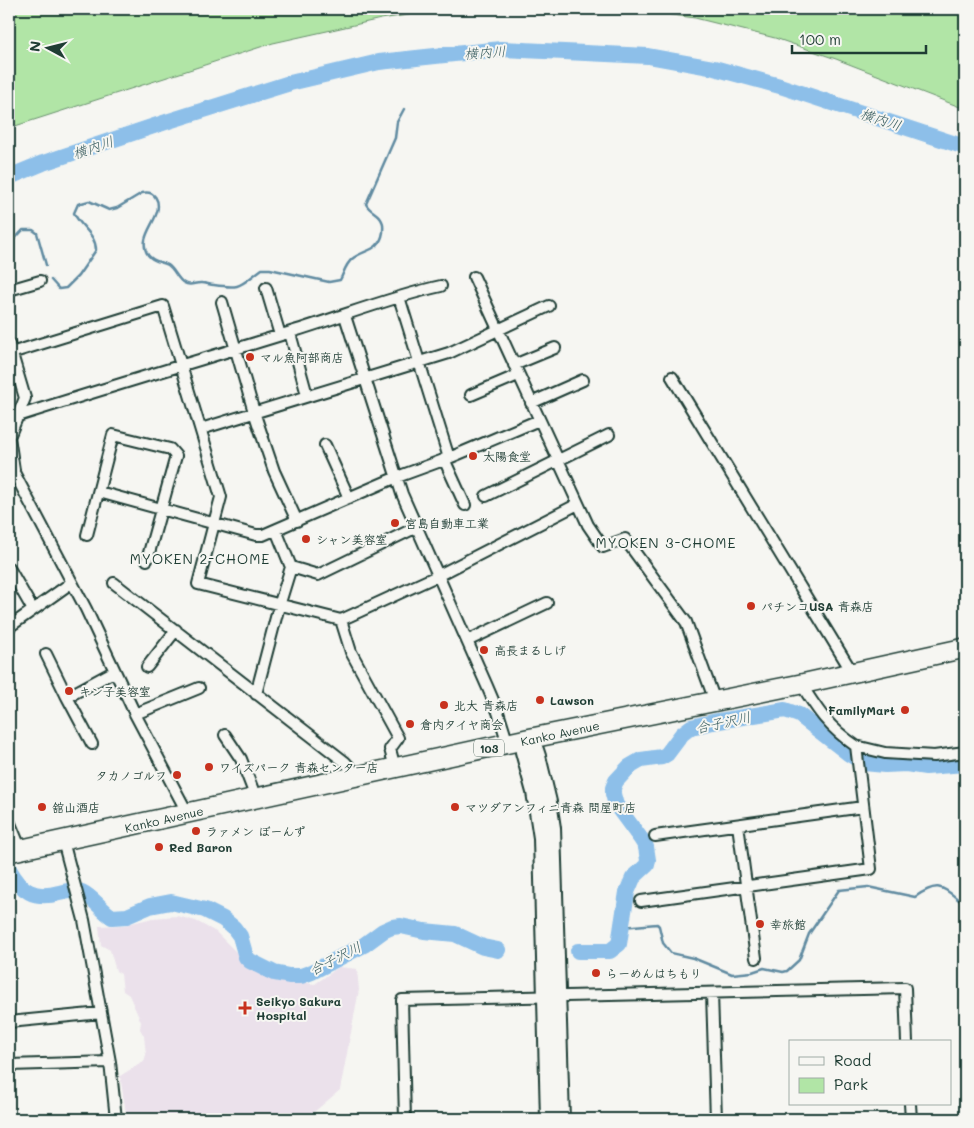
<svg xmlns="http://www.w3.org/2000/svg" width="974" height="1128" viewBox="0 0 974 1128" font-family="Mali,'Klee One',sans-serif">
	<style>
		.built { fill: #ebe1eb }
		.green { fill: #b1e5a6; stroke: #68916d }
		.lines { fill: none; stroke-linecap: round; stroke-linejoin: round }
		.stream { stroke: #618ba1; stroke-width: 2.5 }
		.river { stroke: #8dbfe9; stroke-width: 16 }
		.street-casing { stroke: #1f3d34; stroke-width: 14 }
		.secondary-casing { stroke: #1f3d34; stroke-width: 18 }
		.highway-casing { stroke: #1f3d34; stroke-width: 22 }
		.street { stroke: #f6f6f2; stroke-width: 10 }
		.secondary { stroke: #f6f6f2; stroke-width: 14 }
		.highway { stroke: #f6f6f2; stroke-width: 19 }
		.poi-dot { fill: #c8321e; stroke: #f6f6f2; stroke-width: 2 }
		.labels { text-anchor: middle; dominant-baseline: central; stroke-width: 4; stroke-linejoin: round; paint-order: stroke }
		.shield { fill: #f6f6f2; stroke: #60746d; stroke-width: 1 }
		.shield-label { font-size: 11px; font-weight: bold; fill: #1f3d34 }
		.poi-label { font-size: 12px; font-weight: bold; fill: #1f3d34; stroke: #f6f6f2; text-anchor: start }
		.street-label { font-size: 12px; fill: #1f3d34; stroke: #f6f6f2 }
		.water-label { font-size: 14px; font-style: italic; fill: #3a5e61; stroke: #f6f6f2 }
		.neighbourhood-label { font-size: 14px; letter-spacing: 1px; fill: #1f3d34; stroke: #f6f6f2 }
	</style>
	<rect width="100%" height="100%" fill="#f6f6f2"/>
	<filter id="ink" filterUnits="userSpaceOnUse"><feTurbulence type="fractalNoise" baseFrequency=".02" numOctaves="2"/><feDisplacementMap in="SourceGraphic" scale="10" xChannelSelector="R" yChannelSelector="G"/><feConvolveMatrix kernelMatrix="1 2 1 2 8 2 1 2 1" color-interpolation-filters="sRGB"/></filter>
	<g filter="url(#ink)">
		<path class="built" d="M 177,916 L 196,921 L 216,932 L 244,960 L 256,968 L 286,980 L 315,984 L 339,967 L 357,969 L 359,990 L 340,1090 L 314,1112 L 314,1119 L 127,1119 L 120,1076 L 144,1061 L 146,1055 L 144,1036 L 140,1029 L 141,1022 L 129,995 L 123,991 L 121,974 L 116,971 L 110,950 L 101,945 L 99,926 L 124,925 L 153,918 Z"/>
		<path class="green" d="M 9,9 L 447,9 L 381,19 L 273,43 L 9,128 Z
			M 627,9 L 965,9 L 965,109 L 836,59 L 775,38 L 695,18 Z"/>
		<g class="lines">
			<path class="stream" d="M 9,245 L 23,230 L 33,230 L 37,233 L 46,265
				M 51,280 L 59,289 L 66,288 L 78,276 L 96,250 C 96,234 80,227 74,213 L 78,204 L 89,201 L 109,210 L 117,208 L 142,193 C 155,190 160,201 157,212 C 153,226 138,240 148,255 C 154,263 161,261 168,265 C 175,270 177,279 184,283 C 191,287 195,282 202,283 C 206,283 210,285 214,285 C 243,289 239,286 262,269 L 270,269 L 329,282 L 340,280 C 344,273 345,265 352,259 C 364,249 380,252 383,232 C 383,228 384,224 382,221 C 379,213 370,212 366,204 L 395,138 L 397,122 L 404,109
				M 622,927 L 657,924 L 659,926 L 663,943 L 671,953 L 693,958 L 732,974 L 752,972 L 764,968 L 783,972 L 787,971 L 799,960 L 809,934 L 839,890 L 868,887 L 915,897 C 939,880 942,887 963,903"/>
			<path class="river" d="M 9,177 L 43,163 L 169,121 L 290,83 L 379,62 L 501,49 L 648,56 L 714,68 L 780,86 L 965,147
				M 9,869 C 21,891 34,900 59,893 C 67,891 75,889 82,892 C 93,897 101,910 112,917 L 127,916 L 150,906 L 171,902 L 205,910 L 223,919 L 234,928 L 240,936 L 246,957 L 250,961 L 274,973 L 289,976 L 301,976 L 312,972 L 364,945 L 383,931 L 392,927 L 401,926 L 424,931 L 455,934 L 483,947 L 498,950
				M 578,951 L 610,951 L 619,944 L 627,892 L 633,878 L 647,865 L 648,860 L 646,847 L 641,839 L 616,805 L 613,794 L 613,788 L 616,781 L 629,767 L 641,760 L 662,757 L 667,754 L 682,734 L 691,727 L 713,722 L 785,710 L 799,715 L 849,754 L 864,763 L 885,765 L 906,764 L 926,767 L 965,764"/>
			<g class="street-casing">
				<path id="street" d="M 474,277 L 588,525 L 603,547 L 625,539 L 686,622 L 715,701
					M 266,288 L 280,335
					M 9,290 L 40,281
					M 399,297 L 449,458
					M 222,302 L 254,412 L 274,471 L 297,521
					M 345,316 L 402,494 L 487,686 L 498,712 L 508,744
					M 290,333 L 307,395
					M 9,344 L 25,398 L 9,437 L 14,470
					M 11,353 L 163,306 L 221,497 L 198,584 L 341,620 L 439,575 L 578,504
					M 514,365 L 555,348
					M 672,377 L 852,672
					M 471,395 L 518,375
					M 531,403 L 583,380
					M 18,416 C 109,387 200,360 291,332 C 341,317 390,297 441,286
					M 201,429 L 449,353 L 549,306
					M 325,445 L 349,498
					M 444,459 L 465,505
					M 9,463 L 86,609 L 135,714 L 188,814
					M 99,492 L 256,535 L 263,535 L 397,477 L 449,458 L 539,420
					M 486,496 L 609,435
					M 87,535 L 113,435 L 170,449 L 176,456 L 147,560
					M 291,567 L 318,575 L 417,527
					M 9,568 L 33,610
					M 114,583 L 345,762 L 358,776
					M 341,620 L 351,652 L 398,738 L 390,749 L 395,768
					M 9,627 L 71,583
					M 467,641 L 547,603
					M 46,654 L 67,697
					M 147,667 L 176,630
					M 256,694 L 279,606 L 291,567 L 276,530
					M 135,714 L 199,688
					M 225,735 L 241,759 L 256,798
					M 92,744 L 67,697 L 115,671
					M 856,746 L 885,753 L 934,756 L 965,752
					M 9,821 L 21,850
					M 738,825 L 756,958
					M 655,836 L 863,807
					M 63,841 L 84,920 L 110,1062 L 116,1119
					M 641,901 L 871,869 L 856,746 C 828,727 818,711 801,684
					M 712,993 L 716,1119
					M 9,1022 L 101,1013
					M 9,1065 L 110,1062
					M 910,1104 L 911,1119
					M 405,1119 L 402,1000 L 905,988 L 907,1042"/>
			</g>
			<g class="secondary-casing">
				<path id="secondary" d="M 548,1119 L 541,838 L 534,792 L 523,752 L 527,739 L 536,750 L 538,756 L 549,802 L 553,828 L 562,1119"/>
			</g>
			<g class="highway-casing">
				<path id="highway" d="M 9,852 L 527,739 L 801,684 L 965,648"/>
			</g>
			<use href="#street" class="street"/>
			<use href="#secondary" class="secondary"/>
			<use href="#highway" class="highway"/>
		</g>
	</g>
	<g class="poi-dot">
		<circle cx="250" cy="357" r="5"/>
		<circle cx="473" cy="456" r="5"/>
		<circle cx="395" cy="523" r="5"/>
		<circle cx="306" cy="539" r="5"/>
		<circle cx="751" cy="606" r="5"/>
		<circle cx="484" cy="650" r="5"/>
		<circle cx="69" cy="691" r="5"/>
		<circle cx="540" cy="700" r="5"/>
		<circle cx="444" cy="705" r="5"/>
		<circle cx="905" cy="710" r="5"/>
		<circle cx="410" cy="724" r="5"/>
		<circle cx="209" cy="767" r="5"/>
		<circle cx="177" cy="775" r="5"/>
		<circle cx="42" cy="807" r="5"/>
		<circle cx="455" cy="807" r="5"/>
		<circle cx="196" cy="831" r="5"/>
		<circle cx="159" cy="847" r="5"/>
		<circle cx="760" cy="924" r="5"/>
		<circle cx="596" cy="973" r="5"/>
		<path d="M242.5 1000.5h5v5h5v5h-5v5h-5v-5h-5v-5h5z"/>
	</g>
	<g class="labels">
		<rect class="shield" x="474" y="739.5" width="30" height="17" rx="4"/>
		<g class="shield-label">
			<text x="489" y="748">103</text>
		</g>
		<g class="poi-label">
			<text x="260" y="357">マル魚阿部商店</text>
			<text x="483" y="456">太陽食堂</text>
			<text x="405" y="523">宮島自動車工業</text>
			<text x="316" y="539">シャン美容室</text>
			<text x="761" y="606">パチンコUSA 青森店</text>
			<text x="494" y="650">高長まるしげ</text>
			<text x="79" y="691">キン子美容室</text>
			<text x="550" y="700">Lawson</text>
			<text x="454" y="705">北大 青森店</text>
			<text x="895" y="710" text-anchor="end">FamilyMart</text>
			<text x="420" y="724">倉内タイヤ商会</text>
			<text x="219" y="767">ワイズパーク 青森センター店</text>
			<text x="167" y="775" text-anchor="end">タカノゴルフ</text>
			<text x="52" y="807">舘山酒店</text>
			<text x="465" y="807">マツダアンフィニ青森 問屋町店</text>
			<text x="206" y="831">ラァメン ぼーんず</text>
			<text x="169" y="847">Red Baron</text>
			<text x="770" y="924">幸旅館</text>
			<text x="606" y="973">らーめんはちもり</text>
			<text x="256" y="1001">Seikyo Sakura<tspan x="256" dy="14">Hospital</tspan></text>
		</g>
		<g class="street-label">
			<text transform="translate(560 733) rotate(-12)">Kanko Avenue</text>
			<text transform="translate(164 819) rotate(-13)">Kanko Avenue</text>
		</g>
		<g class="water-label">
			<text transform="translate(485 52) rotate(-4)">横内川</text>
			<text transform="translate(881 119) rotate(18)">横内川</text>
			<text transform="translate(93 147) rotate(-19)">横内川</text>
			<text transform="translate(723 722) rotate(-12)">合子沢川</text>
			<text transform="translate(335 958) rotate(-27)">合子沢川</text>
		</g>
		<g class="neighbourhood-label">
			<text x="666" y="542">MYOKEN 3-CHOME</text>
			<text x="200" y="558">MYOKEN 2-CHOME</text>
		</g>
	</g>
	<rect width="974" height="1128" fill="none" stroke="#f6f6f2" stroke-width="30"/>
	<rect x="15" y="15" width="944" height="1098" fill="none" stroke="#1f3d34" stroke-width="2" filter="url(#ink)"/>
	<rect x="789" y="1040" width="162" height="65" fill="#f6f6f2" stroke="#a0aca6"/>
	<rect x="799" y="1057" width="25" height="8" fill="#f6f6f2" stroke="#a0aca6"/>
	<text x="834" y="1066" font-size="15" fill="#1f3d34">Road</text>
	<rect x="799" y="1078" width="25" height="15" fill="#b1e5a6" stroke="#a0aca6"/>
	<text x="834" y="1090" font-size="15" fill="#1f3d34">Park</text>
	<g transform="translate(48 48) rotate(277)" stroke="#f6f6f2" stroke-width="4" paint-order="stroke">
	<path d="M0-4L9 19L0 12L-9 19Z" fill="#1f3d34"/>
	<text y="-8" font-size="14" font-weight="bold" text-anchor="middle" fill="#1f3d34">N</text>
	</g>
	<path d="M792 45v8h134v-8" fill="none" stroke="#1f3d34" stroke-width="2.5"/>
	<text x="799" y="45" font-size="15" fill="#1f3d34" stroke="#f6f6f2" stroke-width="4" paint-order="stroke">100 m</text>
</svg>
